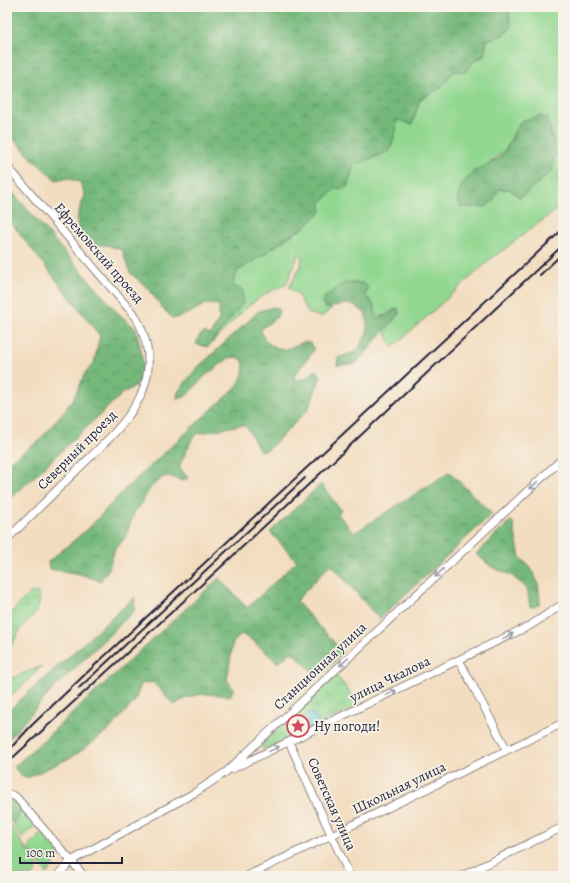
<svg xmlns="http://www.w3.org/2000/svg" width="570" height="883" viewBox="0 0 570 883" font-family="Alegreya,serif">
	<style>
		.green { fill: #91d790; stroke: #5a7c66; fill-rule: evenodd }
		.forest { fill: url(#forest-crowns); stroke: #4b6d5a }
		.wetland { fill: url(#wetland-marsh); stroke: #5a7c66 }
		.park { fill: url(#park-tufts); stroke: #5a7c66 }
		.water { fill: url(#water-waves); stroke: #3d7386 }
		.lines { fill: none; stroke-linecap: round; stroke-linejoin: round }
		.minor-casing { stroke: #8a807e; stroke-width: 9 }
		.minor { stroke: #fff; stroke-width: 7 }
		.rail { stroke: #22223b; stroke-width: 2 }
		.oneway { stroke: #9c9ca7 }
		.labels { text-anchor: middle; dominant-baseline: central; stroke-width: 3.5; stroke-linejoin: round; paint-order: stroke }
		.street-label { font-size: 14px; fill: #22223b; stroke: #f7f3e8 }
		.poi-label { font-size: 14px; fill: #22223b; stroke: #f7f3e8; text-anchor: start }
	</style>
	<defs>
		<pattern id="forest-crowns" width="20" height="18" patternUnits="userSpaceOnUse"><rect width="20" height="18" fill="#74b87a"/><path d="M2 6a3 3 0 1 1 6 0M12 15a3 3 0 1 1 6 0" fill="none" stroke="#5f9565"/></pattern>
		<pattern id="wetland-marsh" width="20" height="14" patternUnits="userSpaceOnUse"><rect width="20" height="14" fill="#91d790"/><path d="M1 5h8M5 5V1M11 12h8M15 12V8" fill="none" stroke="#7db87d"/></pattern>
		<pattern id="park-tufts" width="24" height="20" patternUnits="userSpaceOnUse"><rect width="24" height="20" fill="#91d790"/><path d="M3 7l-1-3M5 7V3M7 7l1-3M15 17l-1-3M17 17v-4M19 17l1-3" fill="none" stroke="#7db87d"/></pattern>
		<pattern id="water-waves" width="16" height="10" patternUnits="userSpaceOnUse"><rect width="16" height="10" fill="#58c4d1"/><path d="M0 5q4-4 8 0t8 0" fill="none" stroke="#4ca8b4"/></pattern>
	</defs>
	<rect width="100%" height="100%" fill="#f7f3e8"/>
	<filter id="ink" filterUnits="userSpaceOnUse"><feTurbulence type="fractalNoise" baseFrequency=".025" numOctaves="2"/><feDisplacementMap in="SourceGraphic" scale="8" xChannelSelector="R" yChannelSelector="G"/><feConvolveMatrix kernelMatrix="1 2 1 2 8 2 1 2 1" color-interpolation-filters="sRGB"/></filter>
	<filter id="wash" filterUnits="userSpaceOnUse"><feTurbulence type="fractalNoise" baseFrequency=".012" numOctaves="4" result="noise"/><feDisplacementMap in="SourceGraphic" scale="16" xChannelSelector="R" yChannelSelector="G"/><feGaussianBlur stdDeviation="0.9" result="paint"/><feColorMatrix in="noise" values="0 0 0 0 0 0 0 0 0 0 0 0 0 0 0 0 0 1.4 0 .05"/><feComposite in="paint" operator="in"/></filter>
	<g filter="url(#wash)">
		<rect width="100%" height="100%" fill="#f3ddc0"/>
		<path class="green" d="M 508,7 L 563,7 L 561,12 L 563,12 L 563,205 L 491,259 L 393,347 L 389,342 L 385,329 L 399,314 L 398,308 C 391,310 387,316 380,317 L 375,312 L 374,305 L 365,295 L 325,308 L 332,308 L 321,317 L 308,313 L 297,293 L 289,288 L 301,265 L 302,257 L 299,253 L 286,285 C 254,294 231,324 208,347 L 243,303 L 232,285 L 237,271 L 266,253 L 288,237 L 306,226 L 321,203 L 335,189 L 347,187 L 354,164 L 376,157 L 396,131 L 397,118 L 412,124 L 420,99 L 439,89 L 454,71 L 465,72 L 474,61 L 484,56 L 487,40 L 505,34 L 511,27 ZM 548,118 L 552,136 L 552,171 C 542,179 512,193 499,189 C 490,186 480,177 472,172 L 489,164 L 506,149 L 514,132 Z
			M 42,666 L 7,700 L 7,680 Z
			M 22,807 L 36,825 L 22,838 L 13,825 L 19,816 Z
			M 7,821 L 38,866 L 33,876 L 7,876 Z
			M 42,832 L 60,855 L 47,874 L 28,848 Z"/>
		<path class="forest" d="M 7,7 L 508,7 L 511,27 L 505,34 L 487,40 L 484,56 L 474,61 L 465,72 L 454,71 L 439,89 L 420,99 L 412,125 L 397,119 L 396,131 L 390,151 L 363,162 L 354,164 L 347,188 L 335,189 L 321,203 L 321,212 L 306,226 L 288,237 L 266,253 L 237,271 L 232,285 L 243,291 L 243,303 L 208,347 L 196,344 L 200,335 L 205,332 L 210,335 L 219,320 L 219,305 L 205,304 L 190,313 L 173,319 L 163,309 L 149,289 L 130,273 L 122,250 L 107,245 L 91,245 C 71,226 76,219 85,195 L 80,182 L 66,178 L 56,180 L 32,159 L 7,132 Z
			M 541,116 L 548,118 L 556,154 L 552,171 L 520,198 L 509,189 L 499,189 L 493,201 L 486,207 L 461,207 L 457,202 C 462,164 491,173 507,148 C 512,140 515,130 521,121 Z
			M 7,186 L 116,311 L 136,329 L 141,351 L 143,367 L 139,384 L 123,393 L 7,502 L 7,463 L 39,441 L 73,400 L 85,373 L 94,363 L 100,336 L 13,225 L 7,221 Z
			M 344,283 L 364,283 L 369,289 L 365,295 L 374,305 L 375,312 L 380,317 L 387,316 L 398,308 L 399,314 L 356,364 L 337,365 L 338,358 L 357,351 L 367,333 L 367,319 L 365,313 L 354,305 L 346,304 L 325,308 L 322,302 L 326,296 Z
			M 274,307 L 279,310 L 277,317 L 261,329 C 262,342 273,347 284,350 L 304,342 L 310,343 L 314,350 L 293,378 C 304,383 307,376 316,370 L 321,376 L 308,410 L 269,449 L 260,451 L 246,426 L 240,425 L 197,434 L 192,439 L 179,467 L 188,478 L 182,481 L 169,476 L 163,477 L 151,487 L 140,506 L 135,511 L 125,538 L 115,549 L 108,570 L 100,581 L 80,574 L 49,569 L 48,562 L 90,527 L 126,488 L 236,387 C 243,378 245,371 243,360 L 237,357 L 229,358 L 205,376 L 185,397 L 177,399 L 178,392 L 195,370 L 259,311 Z
			M 450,472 L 492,514 L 379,619 L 331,564 L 296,601 L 343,652 L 319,677 L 292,652 L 278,663 L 252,640 L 241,634 L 233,643 L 227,680 L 234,689 L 230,696 C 205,694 196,691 174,705 L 153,682 L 141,684 L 135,701 L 108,731 L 74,756 L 29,777 L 22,777 L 14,767 L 219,578 L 247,608 L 297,561 L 270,532 L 321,484 L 341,511 L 338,514 L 354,533 Z
			M 511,520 L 513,523 L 520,557 L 531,568 L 538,583 L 540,598 L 539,605 L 530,607 L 527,588 L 511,575 L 493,568 L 476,554 Z
			M 135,597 L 134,611 L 52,690 L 7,741 L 7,712 Z
			M 7,797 L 15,799 L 21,806 L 18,816 L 13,824 L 7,817 Z"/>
		<path class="wetland" d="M 37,592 L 40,598 L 37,612 L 22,627 L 11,646 L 7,658 L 7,617 L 30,593 Z"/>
		<path class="park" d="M 337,676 L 360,705 L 264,750 L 262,748 L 264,742 Z"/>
		<path class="water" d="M302 721a8 8 0 1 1 16 0a8 8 0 1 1-16 0Z"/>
	</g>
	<g filter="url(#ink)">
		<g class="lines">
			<g class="minor-casing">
				<path id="minor" d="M 7,166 L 136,317 C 172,385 123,425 78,469 C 55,492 31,516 7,539
					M 459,660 L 507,750
					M 289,742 L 350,876
					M 232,769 L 531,625 L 563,604
					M 7,793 L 16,797 L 84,876
					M 57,876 L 71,861 L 196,792 L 226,772 L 563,458
					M 247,876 L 563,723
					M 462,876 L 563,827"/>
			</g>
			<use href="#minor" class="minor"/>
			<path class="rail" d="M 540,275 L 563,253
				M 79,688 L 305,478
				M 7,752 L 32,725 L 95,665 L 563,229
				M 7,763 L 222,566 L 563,245"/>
		</g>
		<defs><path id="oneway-shaft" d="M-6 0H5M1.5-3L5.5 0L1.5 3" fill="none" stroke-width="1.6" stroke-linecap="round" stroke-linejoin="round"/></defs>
		<g class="oneway">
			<use href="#oneway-shaft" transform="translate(534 485) rotate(137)"/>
			<use href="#oneway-shaft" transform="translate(439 573) rotate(137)"/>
			<use href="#oneway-shaft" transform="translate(508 636) rotate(-26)"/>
			<use href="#oneway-shaft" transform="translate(344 662) rotate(137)"/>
			<use href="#oneway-shaft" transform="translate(391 693) rotate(-26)"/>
			<use href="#oneway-shaft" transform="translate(274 749) rotate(-26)"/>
		</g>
	</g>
	<defs>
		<g id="sight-ring" transform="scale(1.15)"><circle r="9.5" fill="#f7f3e8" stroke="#d1495b" stroke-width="1.5"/><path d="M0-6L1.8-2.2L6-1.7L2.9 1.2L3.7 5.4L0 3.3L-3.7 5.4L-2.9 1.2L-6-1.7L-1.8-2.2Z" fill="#d1495b"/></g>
	</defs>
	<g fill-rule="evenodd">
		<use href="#sight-ring" x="298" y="726"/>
	</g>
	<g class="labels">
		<g class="street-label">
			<text transform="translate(99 253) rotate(49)">Ефремовский проезд</text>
			<text transform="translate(77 450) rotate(-45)">Северный проезд</text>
			<text transform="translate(320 666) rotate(-43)">Станционная улица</text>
			<text transform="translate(390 679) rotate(-26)">улица Чкалова</text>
			<text transform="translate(399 788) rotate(-26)">Школьная улица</text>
			<text transform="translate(332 804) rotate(66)">Советская улица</text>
		</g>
		<g class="poi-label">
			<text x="314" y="726">Ну погоди!</text>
		</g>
	</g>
	<rect width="570" height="883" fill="none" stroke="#f7f3e8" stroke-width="24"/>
	<path d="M20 857v6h102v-6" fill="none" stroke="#22223b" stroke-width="2"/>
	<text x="26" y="857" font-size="12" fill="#22223b" stroke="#f7f3e8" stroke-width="3" paint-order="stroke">100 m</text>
</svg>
